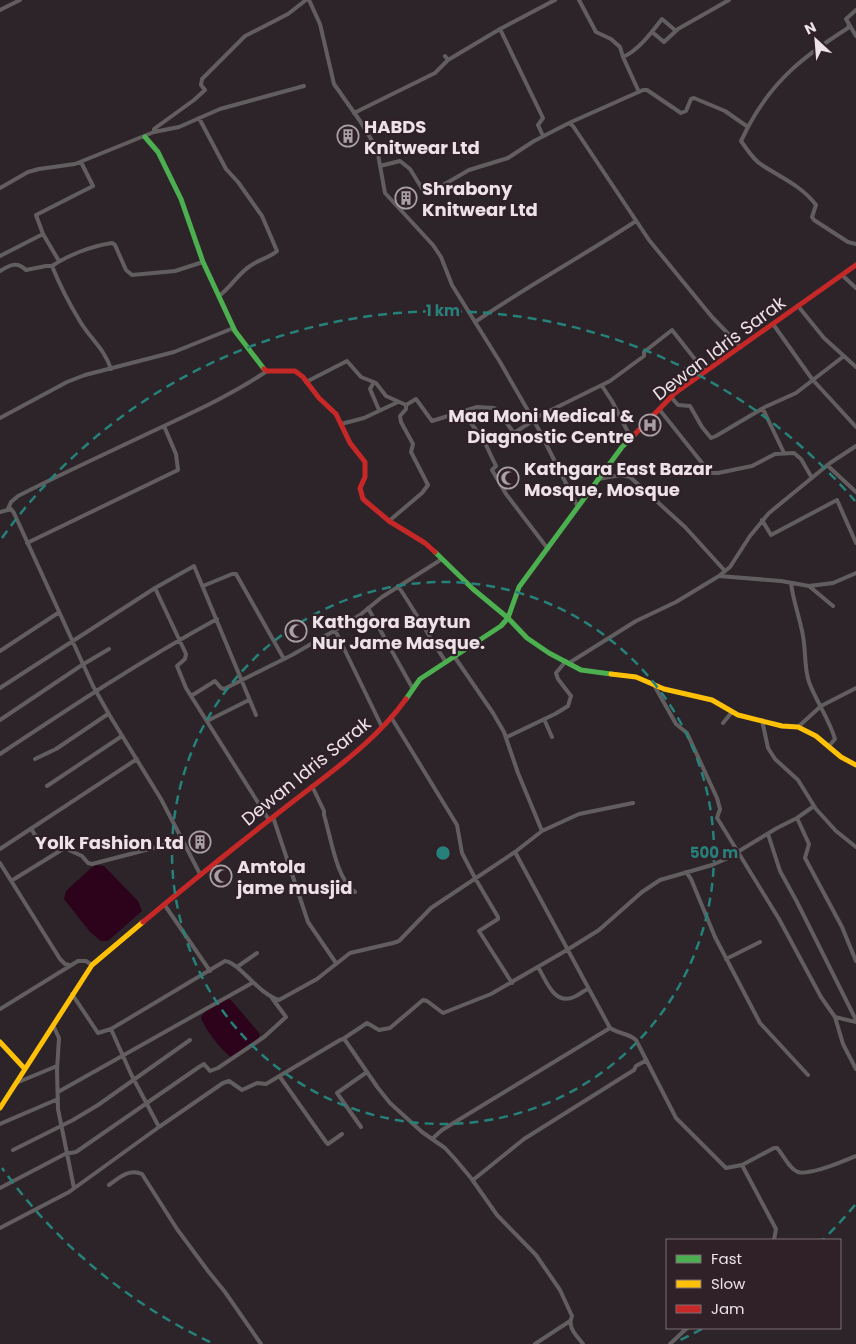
<svg xmlns="http://www.w3.org/2000/svg" width="856" height="1344" viewBox="0 0 856 1344" font-family="Poppins,sans-serif">
	<style>
		.water { fill: #2c031a }
		.lines { fill: none; stroke-linecap: round; stroke-linejoin: round }
		.street { stroke: #625e5f; stroke-width: 4 }
		.fast { stroke: #4caf50; stroke-width: 5 }
		.slow { stroke: #ffc107; stroke-width: 5 }
		.jam { stroke: #c62828; stroke-width: 5 }
		.ring { fill: none; stroke: #25817a; stroke-width: 2.5; stroke-dasharray: 9 6 }
		.labels { text-anchor: middle; dominant-baseline: central; stroke-width: 4.5; stroke-linejoin: round; paint-order: stroke }
		.poi-label { font-size: 18px; font-weight: bold; fill: #ede2e7; stroke: #302128; text-anchor: start }
		.street-label { font-size: 18px; fill: #ede2e7; stroke: #302128 }
		.centre { fill: #25817a; stroke: #302128; stroke-width: 2.5 }
		.ring-label { font-size: 15px; text-anchor: middle; font-weight: bold; fill: #25817a; stroke: #302128; stroke-width: 4.5; stroke-linejoin: round; paint-order: stroke }
	</style>
	<rect width="100%" height="100%" fill="#2c2428"/>
	<path class="water" d="M 96,865 L 104,866 L 138,901 L 142,911 L 108,941 L 101,941 L 90,932 L 64,899 L 66,891 L 91,868 Z
		M 227,999 L 231,1000 L 260,1034 L 258,1039 L 231,1057 C 222,1051 205,1029 201,1018 C 204,1009 218,1002 227,999 Z"/>
	<g class="lines">
		<path class="street" d="M 309,0 L 320,24 L 334,84 L 360,121 L 377,149 L 385,193 L 433,245 L 441,257 L 452,285 L 500,362 L 538,428 L 578,507
			M 579,0 L 596,32 L 611,39 L 620,47 L 623,57
			M 0,10 L 20,0
			M 856,10 L 846,19 L 856,36
			M 500,29 L 543,118 L 538,125 L 543,136
			M 652,32 L 664,42 L 678,29 L 729,0
			M 445,56 L 448,60 L 500,29 L 555,0
			M 639,92 L 623,57 C 638,51 652,32 662,19 L 676,31
			M 354,113 L 435,73 L 448,60
			M 199,118 L 226,169 L 238,182 L 262,216 L 277,251 C 269,258 258,260 250,266 C 237,275 231,287 219,296
			M 569,123 L 573,126 L 649,240 L 712,317 L 741,347
			M 748,127 C 773,80 804,56 848,28 L 849,24
			M 154,132 L 179,127 L 220,109 L 304,86
			M 380,166 L 400,161 L 410,169 L 426,195 L 469,170 L 508,158 L 534,141 L 569,123 L 643,90 L 647,90 L 681,113 L 686,111 L 691,99 L 694,98 L 725,111 L 748,127 L 741,141 C 747,149 753,160 762,165 C 780,177 802,186 816,205 L 812,217 L 814,220 L 848,242 L 856,244
			M 0,188 L 28,172 L 39,169 L 75,164 L 154,132 L 154,129 L 194,100 L 205,90 L 201,85 L 202,79 L 245,36 L 288,14 L 306,0
			M 43,234 L 36,215 L 93,186 L 81,162
			M 0,256 L 43,234 L 59,261
			M 52,266 C 68,255 92,246 112,243 L 115,245 L 126,270 L 132,275 L 175,271 L 203,262
			M 0,271 C 10,265 17,261 26,270 L 46,266 L 52,266 C 60,286 70,305 81,323 C 91,339 105,350 111,369
			M 842,275 L 856,288
			M 798,306 L 824,338 L 856,367
			M 475,322 C 527,286 583,256 636,221
			M 773,324 L 812,379 L 856,427
			M 306,382 L 347,361 L 361,377 L 376,383 L 386,396 L 406,405 L 416,399 L 432,421 L 477,407 L 494,408 L 500,414 L 514,433 L 534,420
			M 374,382 L 370,389 L 379,410
			M 602,386 L 612,401 L 631,438
			M 671,397 L 678,405 L 690,406 L 702,427 L 711,438 L 716,436 L 765,407 L 796,393 L 844,356
			M 659,409 L 710,473 L 718,473 L 752,466 L 775,454 L 794,453 L 801,459 L 812,478
			M 763,409 L 784,453
			M 463,412 L 484,441 L 496,466 L 492,470 L 506,494 L 548,549
			M 0,418 L 67,382 L 85,375 L 174,352 L 231,329 L 235,330
			M 533,419 L 610,381 L 644,356 L 644,352 L 672,330 L 705,372
			M 341,424 L 364,418 L 398,402
			M 827,465 L 856,492
			M 598,479 L 621,475 L 630,477 L 685,527 L 725,571
			M 8,509 L 11,502 L 18,496 C 61,474 105,454 149,433 C 189,414 230,396 267,371
			M 0,512 L 11,509 L 14,513 L 93,686 L 110,716 L 161,799 L 200,874
			M 762,520 L 771,535 L 837,500 L 856,543
			M 389,521 L 422,493 L 428,485 L 411,452 L 413,444 L 401,422 L 400,416 L 406,409 L 406,405
			M 27,543 L 178,470 L 176,454 L 164,426
			M 719,576 L 781,581 L 809,586 L 833,583 L 856,573
			M 791,583 C 793,601 800,618 803,636 C 806,652 804,667 809,682 C 816,701 829,719 835,739 L 829,746
			M 203,586 L 232,574 L 236,574 L 284,659
			M 398,586 C 415,611 429,637 446,662
			M 809,586 L 833,606
			M 155,588 L 186,654 L 185,659 L 177,666 L 186,688 L 269,820
			M 368,608 L 413,689
			M 335,630 L 382,727
			M 0,651 L 58,613
			M 454,656 L 493,713 L 504,732 L 518,773 L 542,831 L 515,852 L 610,1028 C 619,1034 628,1033 636,1040 L 676,1118 L 726,1168 L 742,1165 L 774,1148 L 777,1148 C 783,1154 789,1169 798,1172 C 810,1176 844,1161 856,1156
			M 569,663 L 636,621 L 676,602 L 719,576 L 730,567 L 750,536 L 769,513 L 830,463 L 856,446
			M 654,685 L 676,724 L 687,733 L 717,798 L 720,809 L 717,818 L 719,821 L 779,919 L 821,997 L 835,1017 L 843,1044 L 856,1069
			M 0,688 L 155,588 L 194,566 L 256,715
			M 191,696 L 215,681 L 221,688 L 224,689 L 292,655 L 339,628 L 360,615 L 382,597 L 442,559
			M 391,717 L 457,825 L 462,853 L 475,878 L 498,917 L 498,919 L 479,931 L 512,983
			M 544,719 L 552,737
			M 0,720 L 82,665 L 109,649
			M 762,720 L 768,748 L 775,759 L 798,780 L 816,809 L 836,831 L 856,847
			M 207,721 L 249,700
			M 723,723 L 732,712
			M 798,727 L 821,706 L 856,688
			M 507,737 L 555,714 L 568,706 L 571,696 L 558,679 L 556,673 L 566,661
			M 0,754 C 71,707 142,660 217,619
			M 35,759 L 56,749 L 108,714
			M 47,786 L 122,736
			M 312,786 L 324,811 L 324,815 C 331,837 336,879 355,892
			M 273,817 L 308,922 L 336,963
			M 797,818 L 809,844 L 805,858 L 842,927 L 856,961
			M 32,830 L 38,840 L 49,841 L 82,856 L 88,863 L 92,864 L 161,846 L 181,837
			M 542,831 L 579,814 L 633,803
			M 768,834 L 780,871 L 797,902 L 856,1020
			M 0,849 L 137,759
			M 0,863 L 60,959 L 65,964 L 69,965
			M 686,872 L 691,879 L 715,937 L 760,1023 L 808,1075
			M 11,881 L 63,849
			M 164,904 L 210,971
			M 726,959 L 760,942
			M 237,967 L 257,953
			M 538,967 C 546,980 554,1006 574,997 C 579,995 583,991 588,989
			M 72,994 L 98,1033 L 111,1029 L 225,961 C 240,963 257,993 279,1000 L 317,979 L 350,953 L 393,943 L 399,941 L 431,908 L 515,852
			M 0,1009 L 78,961 L 86,961 L 92,965
			M 835,1017 L 856,1022
			M 53,1025 L 59,1038 L 57,1070 L 58,1109 L 74,1188
			M 111,1029 L 131,1074 L 159,1127 L 223,1083 L 229,1081 L 242,1090 L 257,1083 L 266,1084 L 340,1040 L 343,1039 L 345,1040 L 378,1088 L 390,1103 L 422,1132 L 445,1148 L 455,1159 L 471,1178 L 497,1215 L 536,1255 L 560,1290 L 572,1316 C 567,1327 576,1335 583,1344
			M 343,1039 L 367,1023 L 379,1030 L 390,1028 L 423,1000 L 427,1001 L 443,1013 L 491,994 L 567,950 L 599,930 L 642,892 L 660,880 L 712,865 L 726,859 L 777,828 L 797,818 L 814,806
			M 280,1077 L 326,1142 L 328,1144 L 342,1134
			M 16,1083 L 57,1066
			M 58,1092 L 252,983
			M 0,1124 L 58,1099
			M 361,1127 L 337,1093 L 367,1072
			M 432,1139 L 442,1130 L 610,1028
			M 13,1150 L 73,1120 L 98,1105 L 190,1040
			M 742,1165 L 776,1229 L 774,1240
			M 473,1180 L 524,1139 L 634,1070 L 636,1066 L 645,1061
			M 109,1185 C 119,1178 129,1168 142,1174 L 177,1229 L 208,1271 L 225,1292 L 261,1344
			M 0,1188 L 65,1154 L 76,1152 L 199,1067 L 204,1064 L 210,1071 L 218,1068 L 264,1037 L 286,1017 L 272,998
			M 0,1228 L 69,1192 L 159,1127
			M 535,1344 L 570,1321
			M 670,1344 L 687,1328"/>
		<path class="fast" d="M 145,137 L 158,152 L 181,199 L 203,262 L 235,331 L 264,369
			M 435,552 L 473,589 L 508,618 L 527,638 L 549,653 L 581,670 L 611,674
			M 406,699 L 420,679 L 501,626 L 508,618 L 519,587 L 622,447 L 635,434"/>
		<path class="slow" d="M 611,674 L 636,677 L 664,689 L 712,700 L 738,715 L 782,726 L 798,727 L 816,736 L 841,757 L 856,765
			M 0,1042 L 25,1069
			M 0,1108 L 92,965 L 143,922"/>
		<path class="jam" d="M 264,369 L 267,371 L 295,371 L 303,377 L 319,398 L 336,414 L 350,443 L 365,462 L 365,477 L 360,488 L 363,499 L 389,521 L 425,543 L 435,552
			M 635,434 L 675,393 L 856,265
			M 143,922 C 191,882 241,842 291,803 C 331,772 376,741 406,699"/>
	</g>
	<g class="ring">
		<circle cx="443" cy="853" r="271"/>
		<path d="M855 1205A542 542 0 0 1 823 1240M702 1329A542 542 0 0 1 676 1342M210 1342A542 542 0 0 1 2 1168M2 538A542 542 0 0 1 855 501"/>
	</g>
	<defs>
		<g id="building-ring" transform="scale(1.125)"><circle r="9.5" fill="#302128" stroke="#a9a0a4" stroke-width="1.5"/><path d="M-4-6H4V6H1V3H-1V6H-4ZM-2.5-4.3h1.7v1.8h-1.7ZM.8-4.3h1.7v1.8H.8ZM-2.5-1h1.7V.8h-1.7ZM.8-1h1.7V.8H.8Z" fill="#a9a0a4"/></g>
		<g id="hospital-ring" transform="scale(1.125)"><circle r="9.5" fill="#302128" stroke="#a9a0a4" stroke-width="1.5"/><path d="M-5-5h3v3.5h4V-5h3V5h-3V1.5h-4V5h-3Z" fill="#a9a0a4"/></g>
		<g id="mosque-ring" transform="scale(1.125)"><circle r="9.5" fill="#302128" stroke="#a9a0a4" stroke-width="1.5"/><path d="M3.5-4.9A6 6 0 1 0 3.5 4.9A5 5 0 1 1 3.5-4.9Z" fill="#a9a0a4"/></g>
	</defs>
	<g fill-rule="evenodd">
		<use href="#building-ring" x="348" y="136"/>
		<use href="#building-ring" x="406" y="198"/>
		<use href="#hospital-ring" x="650" y="425"/>
		<use href="#mosque-ring" x="508" y="478"/>
		<use href="#mosque-ring" x="296" y="631"/>
		<use href="#building-ring" x="200" y="842"/>
		<use href="#mosque-ring" x="221" y="876"/>
	</g>
	<g class="labels">
		<g class="poi-label">
			<text x="364" y="126">HABDS<tspan x="364" dy="21">Knitwear Ltd</tspan></text>
			<text x="422" y="188">Shrabony<tspan x="422" dy="21">Knitwear Ltd</tspan></text>
			<text x="634" y="415" text-anchor="end">Maa Moni Medical &amp;<tspan x="634" dy="21">Diagnostic Centre</tspan></text>
			<text x="524" y="468">Kathgara East Bazar<tspan x="524" dy="21">Mosque, Mosque</tspan></text>
			<text x="312" y="621">Kathgora Baytun<tspan x="312" dy="21">Nur Jame Masque.</tspan></text>
			<text x="184" y="842" text-anchor="end">Yolk Fashion Ltd</text>
			<text x="237" y="866">Amtola<tspan x="237" dy="21">jame musjid</tspan></text>
		</g>
		<g class="street-label">
			<text transform="translate(719 348) rotate(-37)">Dewan Idris Sarak</text>
			<text transform="translate(306 771) rotate(-39)">Dewan Idris Sarak</text>
		</g>
	</g>
	<circle cx="443" cy="853" r="8" class="centre"/>
	<g class="ring-label">
		<text x="443" y="316">1 km</text>
		<text x="714" y="858">500 m</text>
	</g>
	<rect x="666" y="1239" width="175" height="90" fill="#302128" stroke="#7c6e74"/>
	<rect x="676" y="1255" width="25" height="8" fill="#4caf50" stroke="#7c6e74"/>
	<text x="711" y="1264" font-size="15" fill="#ede2e7">Fast</text>
	<rect x="676" y="1280" width="25" height="8" fill="#ffc107" stroke="#7c6e74"/>
	<text x="711" y="1289" font-size="15" fill="#ede2e7">Slow</text>
	<rect x="676" y="1305" width="25" height="8" fill="#c62828" stroke="#7c6e74"/>
	<text x="711" y="1314" font-size="15" fill="#ede2e7">Jam</text>
	<g transform="translate(816 40) rotate(334)" stroke="#302128" stroke-width="4" paint-order="stroke">
	<path d="M0-4L9 19L0 12L-9 19Z" fill="#ede2e7"/>
	<text y="-8" font-size="14" font-weight="bold" text-anchor="middle" fill="#ede2e7">N</text>
	</g>
</svg>
